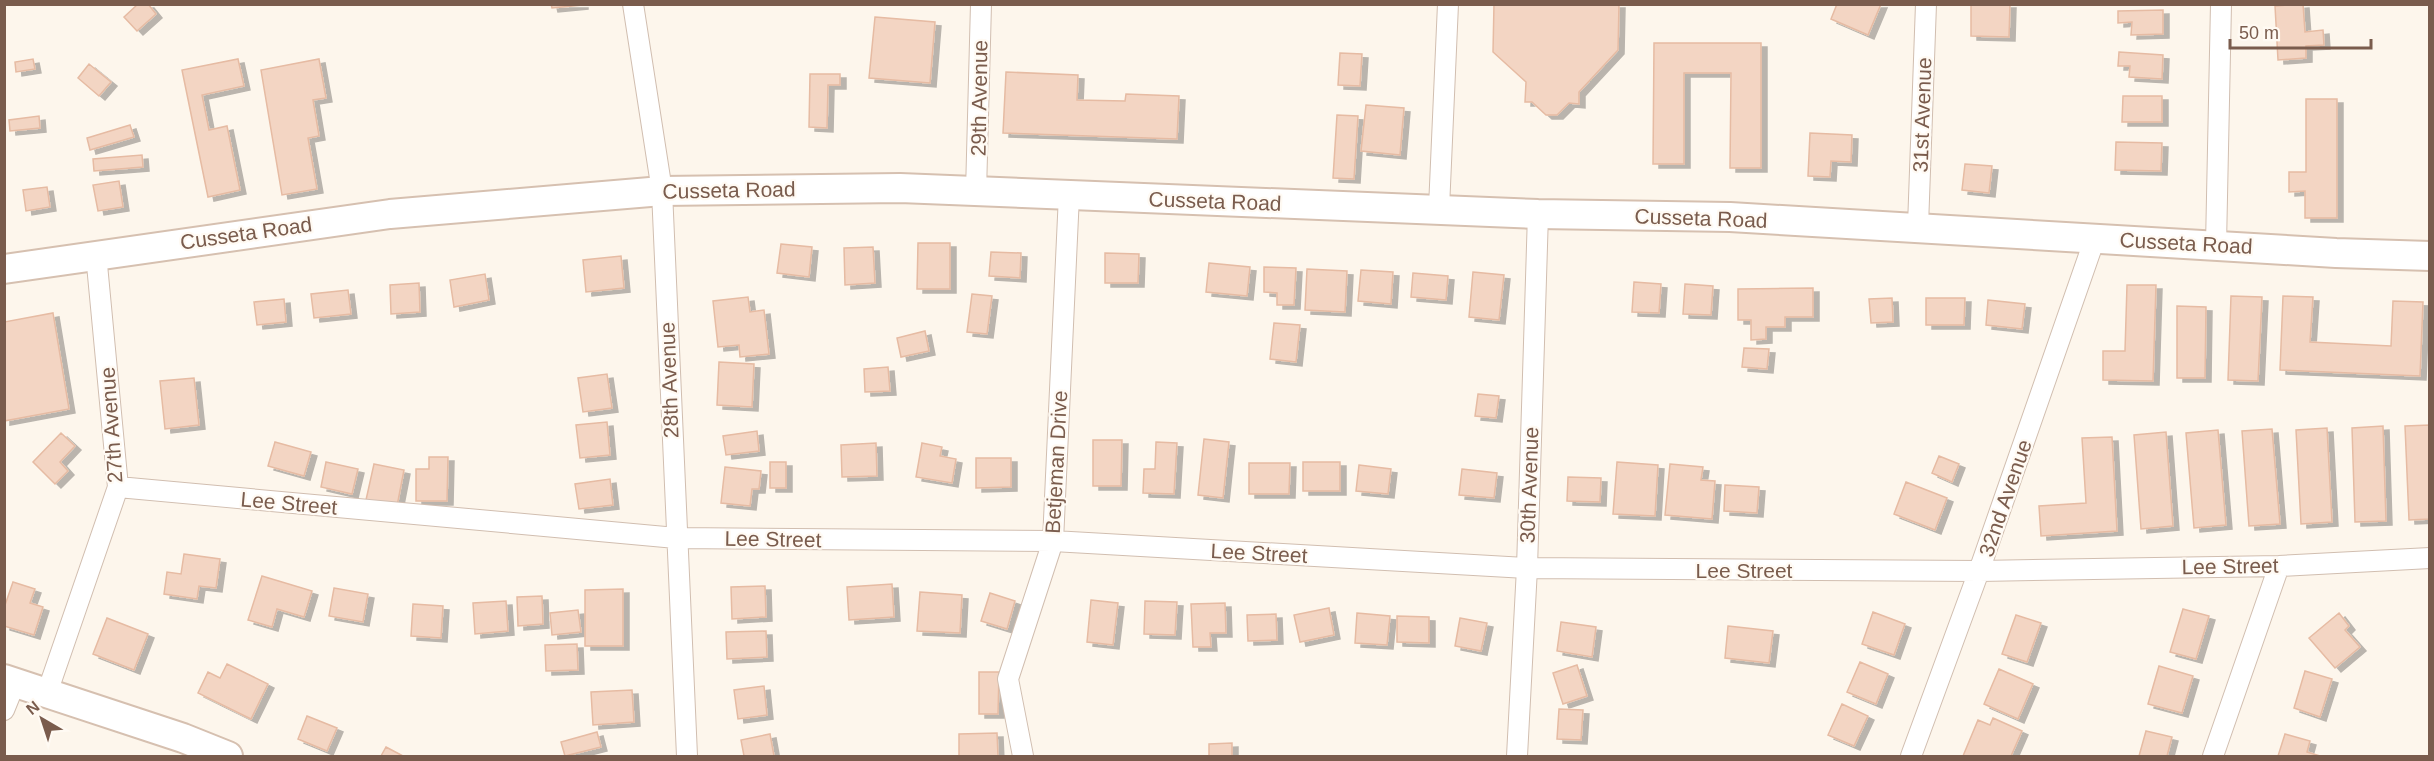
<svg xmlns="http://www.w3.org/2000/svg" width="2434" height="761" viewBox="0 0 2434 761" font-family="Helvetica,sans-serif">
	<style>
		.building { fill: #f3d5c3; stroke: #e6bba3; stroke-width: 1.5; filter: url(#shadow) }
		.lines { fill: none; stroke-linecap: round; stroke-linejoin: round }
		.street-casing { stroke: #d1beb0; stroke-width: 22 }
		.secondary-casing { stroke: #d6c0b0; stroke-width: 32 }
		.street { stroke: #fff; stroke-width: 20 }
		.secondary { stroke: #fff; stroke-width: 28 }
		.labels { text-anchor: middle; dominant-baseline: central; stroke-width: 4.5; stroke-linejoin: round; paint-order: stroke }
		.street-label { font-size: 21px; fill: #7a5c4d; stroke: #fffaf3 }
	</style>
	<defs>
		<filter id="shadow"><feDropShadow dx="6" dy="4" stdDeviation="0" flood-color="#0004"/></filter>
	</defs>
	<rect width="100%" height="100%" fill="#fdf6ec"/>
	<path class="building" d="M 138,4 L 148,4 L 156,14 L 137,31 L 124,17 Z
		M 551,4 L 582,4 L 582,5 L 552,8 Z
		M 1494,4 L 1619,4 L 1618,50 L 1579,92 L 1579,104 L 1569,103 L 1557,115 L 1546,115 L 1532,102 L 1525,102 L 1526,82 L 1493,52 Z
		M 1837,4 L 1881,4 L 1868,35 L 1831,19 Z
		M 1971,4 L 2010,4 L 2009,37 L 1971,36 Z
		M 2303,4 L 2305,32 L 2323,30 L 2324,45 L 2306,46 L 2306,58 L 2278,60 L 2275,6 Z
		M 2163,10 L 2163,34 L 2131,35 L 2132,22 L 2118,23 L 2118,11 Z
		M 875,17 L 935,22 L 930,83 L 869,78 Z
		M 1654,43 L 1761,43 L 1761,168 L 1730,168 L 1731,73 L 1684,73 L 1684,164 L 1653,164 Z
		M 2119,52 L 2163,55 L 2162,79 L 2129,77 L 2130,66 L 2118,66 Z
		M 1340,53 L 1362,54 L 1360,86 L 1338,85 Z
		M 33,59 L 35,69 L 16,72 L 15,62 Z
		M 238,59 L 244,86 L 202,95 L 209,130 L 227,126 L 240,190 L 208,197 L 182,70 Z
		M 319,59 L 326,98 L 313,100 L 319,136 L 308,138 L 317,189 L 282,195 L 261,70 Z
		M 89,64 L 111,82 L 99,96 L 78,78 Z
		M 1006,72 L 1078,75 L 1077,100 L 1125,101 L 1126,94 L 1179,96 L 1177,139 L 1003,133 Z
		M 810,74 L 840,74 L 840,85 L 828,85 L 827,128 L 809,127 Z
		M 2123,96 L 2162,96 L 2162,122 L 2122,122 Z
		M 2306,99 L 2337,99 L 2337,218 L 2305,218 L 2305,191 L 2289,192 L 2289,172 L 2306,172 Z
		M 1366,105 L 1404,108 L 1400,155 L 1361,151 Z
		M 1337,115 L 1358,116 L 1354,179 L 1333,178 Z
		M 39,116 L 40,128 L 10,131 L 9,120 Z
		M 130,125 L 134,137 L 90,150 L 87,138 Z
		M 1810,133 L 1852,135 L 1851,162 L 1831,161 L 1830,177 L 1808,176 Z
		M 2116,142 L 2162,143 L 2161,171 L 2115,170 Z
		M 142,155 L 143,167 L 94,171 L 93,159 Z
		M 1965,164 L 1992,166 L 1989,193 L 1962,190 Z
		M 119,181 L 123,207 L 98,211 L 93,185 Z
		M 47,187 L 50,207 L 26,211 L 23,190 Z
		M 918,243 L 950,243 L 950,289 L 917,289 Z
		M 781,244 L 812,247 L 809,277 L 777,273 Z
		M 873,247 L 875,283 L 845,285 L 844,248 Z
		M 991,252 L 1021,253 L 1020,278 L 989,276 Z
		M 1105,253 L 1139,254 L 1138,283 L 1105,283 Z
		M 621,256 L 624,288 L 586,292 L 583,260 Z
		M 1209,263 L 1250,267 L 1247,296 L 1206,292 Z
		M 1264,267 L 1296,268 L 1294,305 L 1277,305 L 1277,293 L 1264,292 Z
		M 1307,269 L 1347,271 L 1345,312 L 1305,310 Z
		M 1361,270 L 1393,272 L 1391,304 L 1358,301 Z
		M 1473,272 L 1504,275 L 1499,320 L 1469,317 Z
		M 1413,273 L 1448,276 L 1446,300 L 1411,297 Z
		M 485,274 L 489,300 L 454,307 L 450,280 Z
		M 1634,282 L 1661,284 L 1659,313 L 1632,312 Z
		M 419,283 L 420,312 L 391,314 L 390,285 Z
		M 1685,284 L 1713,286 L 1711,315 L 1683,314 Z
		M 2127,285 L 2156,285 L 2153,381 L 2103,380 L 2103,351 L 2125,351 Z
		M 1813,288 L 1813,317 L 1785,317 L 1785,327 L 1766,327 L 1766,339 L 1751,340 L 1751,320 L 1738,320 L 1738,289 Z
		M 348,290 L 351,314 L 314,318 L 311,294 Z
		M 972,294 L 992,296 L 987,334 L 967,332 Z
		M 2231,296 L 2262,297 L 2258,381 L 2228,380 Z
		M 2283,296 L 2313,297 L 2310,342 L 2391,346 L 2393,301 L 2423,302 L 2420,376 L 2280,370 Z
		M 748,297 L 750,312 L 764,310 L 769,354 L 740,357 L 739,345 L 718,347 L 713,301 Z
		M 1892,298 L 1893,322 L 1871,323 L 1869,299 Z
		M 1926,298 L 1965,298 L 1964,325 L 1926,325 Z
		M 284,299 L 286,322 L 257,325 L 254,302 Z
		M 1988,300 L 2025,304 L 2022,329 L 1986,325 Z
		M 2177,306 L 2206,307 L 2205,378 L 2177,378 Z
		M 53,313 L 69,409 L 4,421 L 4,322 Z
		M 1274,323 L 1300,325 L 1296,362 L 1270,359 Z
		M 925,331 L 929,351 L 901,357 L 897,338 Z
		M 1744,348 L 1769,349 L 1767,369 L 1742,367 Z
		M 719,362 L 754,364 L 752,407 L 717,405 Z
		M 888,367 L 890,391 L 865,392 L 864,369 Z
		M 607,374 L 612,408 L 583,412 L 578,378 Z
		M 194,378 L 199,425 L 165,429 L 160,381 Z
		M 1478,394 L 1499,396 L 1496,418 L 1475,416 Z
		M 607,422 L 610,455 L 580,458 L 576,425 Z
		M 2430,425 L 2430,519 L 2409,520 L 2405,426 Z
		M 2383,426 L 2386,521 L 2355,522 L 2352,428 Z
		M 2327,428 L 2332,522 L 2301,524 L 2296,430 Z
		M 2272,429 L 2280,524 L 2249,526 L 2242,431 Z
		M 2218,430 L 2226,525 L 2194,528 L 2186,433 Z
		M 757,431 L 759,451 L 726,455 L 723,436 Z
		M 2166,432 L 2173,526 L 2141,529 L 2134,435 Z
		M 61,433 L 75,446 L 60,462 L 68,471 L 55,484 L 33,462 Z
		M 2112,437 L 2117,531 L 2041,536 L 2039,506 L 2086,503 L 2082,438 Z
		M 1204,439 L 1229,442 L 1223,498 L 1198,495 Z
		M 1093,440 L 1122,440 L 1121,486 L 1093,486 Z
		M 275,442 L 311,452 L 304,476 L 268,466 Z
		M 1156,442 L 1177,443 L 1174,494 L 1143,493 L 1144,469 L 1155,469 Z
		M 876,443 L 877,476 L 842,477 L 841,445 Z
		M 922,443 L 942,447 L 940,456 L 956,459 L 952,483 L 916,477 Z
		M 1939,456 L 1959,464 L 1952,482 L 1932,473 Z
		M 429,457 L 448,457 L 447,501 L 416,501 L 416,469 L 429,469 Z
		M 976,458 L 1011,458 L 1011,487 L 976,488 Z
		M 326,462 L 358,469 L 352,494 L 321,487 Z
		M 770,462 L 786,462 L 786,488 L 770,488 Z
		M 1303,462 L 1340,462 L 1340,491 L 1303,491 Z
		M 1617,462 L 1658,465 L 1655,516 L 1613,514 Z
		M 1249,463 L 1290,463 L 1289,494 L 1249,494 Z
		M 374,464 L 404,470 L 397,506 L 366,500 Z
		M 1670,464 L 1703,467 L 1701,480 L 1715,481 L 1712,519 L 1665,515 Z
		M 1359,465 L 1391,469 L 1388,494 L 1356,491 Z
		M 725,467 L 761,471 L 759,489 L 752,489 L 750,506 L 721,503 Z
		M 1462,469 L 1497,473 L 1494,498 L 1459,495 Z
		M 1568,477 L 1601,478 L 1600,502 L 1567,501 Z
		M 610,479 L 613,505 L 579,509 L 575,484 Z
		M 1906,482 L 1947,498 L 1935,530 L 1894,514 Z
		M 1725,485 L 1759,487 L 1757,513 L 1724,511 Z
		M 184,554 L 220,559 L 216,588 L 199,586 L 197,599 L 164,594 L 167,572 L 181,574 Z
		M 262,576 L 312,591 L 304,617 L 277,609 L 272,627 L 248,620 Z
		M 13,582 L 35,589 L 30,603 L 43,607 L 34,635 L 4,626 L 4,608 Z
		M 892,584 L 894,617 L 849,620 L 847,587 Z
		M 765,586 L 766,617 L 732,619 L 731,587 Z
		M 334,588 L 368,594 L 363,622 L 329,616 Z
		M 623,589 L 623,646 L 585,646 L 585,590 Z
		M 920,592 L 962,595 L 960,633 L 917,631 Z
		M 990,593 L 1015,601 L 1007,629 L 981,621 Z
		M 542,596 L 543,624 L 518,626 L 517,597 Z
		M 1091,600 L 1118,603 L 1113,645 L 1087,642 Z
		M 506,601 L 508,631 L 475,634 L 473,603 Z
		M 1145,601 L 1177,602 L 1175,635 L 1144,634 Z
		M 1225,603 L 1226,633 L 1210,633 L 1211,647 L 1193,647 L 1191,604 Z
		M 413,604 L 443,606 L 441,638 L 411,636 Z
		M 1329,608 L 1334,635 L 1300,642 L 1294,615 Z
		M 2183,609 L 2209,616 L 2196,659 L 2170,652 Z
		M 578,610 L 581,632 L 552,635 L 550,613 Z
		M 1873,612 L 1905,624 L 1894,655 L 1862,644 Z
		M 1357,613 L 1390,616 L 1387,645 L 1355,643 Z
		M 2339,613 L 2349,626 L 2345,630 L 2360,647 L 2335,668 L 2309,638 Z
		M 1276,614 L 1277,640 L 1248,641 L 1247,615 Z
		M 2016,615 L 2041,623 L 2027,662 L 2002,654 Z
		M 1397,616 L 1429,617 L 1429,643 L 1397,642 Z
		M 107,618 L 148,634 L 134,670 L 93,654 Z
		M 1460,618 L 1487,623 L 1481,651 L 1455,646 Z
		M 1561,622 L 1596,627 L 1592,657 L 1557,651 Z
		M 1728,626 L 1773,631 L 1769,663 L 1725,658 Z
		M 766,631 L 767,657 L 727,659 L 726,632 Z
		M 577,644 L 578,670 L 546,671 L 545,645 Z
		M 1860,662 L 1888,674 L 1876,704 L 1847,692 Z
		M 227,664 L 268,684 L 251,719 L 198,693 L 208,672 L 220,678 Z
		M 1577,665 L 1587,696 L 1563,704 L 1553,673 Z
		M 2159,666 L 2193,676 L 2182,713 L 2148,704 Z
		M 1999,669 L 2033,684 L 2018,719 L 1984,704 Z
		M 2305,671 L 2332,679 L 2320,717 L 2294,708 Z
		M 979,672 L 999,672 L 998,714 L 979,714 Z
		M 764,686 L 767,715 L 738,719 L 734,690 Z
		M 632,690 L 634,722 L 593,725 L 591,692 Z
		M 1842,704 L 1868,716 L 1854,746 L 1828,735 Z
		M 1559,709 L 1583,710 L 1581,740 L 1557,739 Z
		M 307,716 L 337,728 L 327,751 L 298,739 Z
		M 1993,718 L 2022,731 L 2011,756 L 1963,756 L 1978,720 L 1990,725 Z
		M 2146,731 L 2172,737 L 2167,756 L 2139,756 Z
		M 597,732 L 601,747 L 565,756 L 561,742 Z
		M 997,733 L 998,756 L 959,756 L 959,734 Z
		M 770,734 L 774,756 L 744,756 L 741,740 Z
		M 2285,734 L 2310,741 L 2307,752 L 2320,756 L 2278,756 Z
		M 1232,743 L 1232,756 L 1209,756 L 1209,744 Z
		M 386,747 L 403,756 L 381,756 Z"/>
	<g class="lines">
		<g class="street-casing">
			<path id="street" d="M 633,4 L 662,191 L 687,756
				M 976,192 L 981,4
				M 1439,208 L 1448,4
				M 1918,226 L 1926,4
				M 2216,245 L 2221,4
				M 118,487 L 676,538 L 1053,541 L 1527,568 L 1979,571 L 2279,566 L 2430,558
				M 47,693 L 118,487 L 96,254
				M 4,710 L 15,683
				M 1023,756 L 1008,679 L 1053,541 L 1069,195
				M 1517,756 L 1527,568 L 1538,214
				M 1911,756 L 1979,571 L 2095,238
				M 2213,756 L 2279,566"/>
		</g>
		<g class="secondary-casing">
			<path id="secondary" d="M 4,269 L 390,214 L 662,191 L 900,188 L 1538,214 L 1730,217 L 2336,253 L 2430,256
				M 4,679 L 183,738 L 228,756"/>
		</g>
		<use href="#street" class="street"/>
		<use href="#secondary" class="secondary"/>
	</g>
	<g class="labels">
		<g class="street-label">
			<text transform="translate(979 98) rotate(-89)">29th Avenue</text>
			<text transform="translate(1922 115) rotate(-88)">31st Avenue</text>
			<text transform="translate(729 190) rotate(-1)">Cusseta Road</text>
			<text transform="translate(1215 201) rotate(2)">Cusseta Road</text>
			<text transform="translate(1701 218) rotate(2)">Cusseta Road</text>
			<text transform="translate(246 233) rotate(-8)">Cusseta Road</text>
			<text transform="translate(2186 243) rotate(3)">Cusseta Road</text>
			<text transform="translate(669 380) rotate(-92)">28th Avenue</text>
			<text transform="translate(111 425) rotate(-94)">27th Avenue</text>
			<text transform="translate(1056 462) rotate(-87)">Betjeman Drive</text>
			<text transform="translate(1529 485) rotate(-88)">30th Avenue</text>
			<text transform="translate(2005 498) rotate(-71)">32nd Avenue</text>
			<text transform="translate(289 503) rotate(5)">Lee Street</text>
			<text transform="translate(773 539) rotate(1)">Lee Street</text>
			<text transform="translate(1259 553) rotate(3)">Lee Street</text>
			<text transform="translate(2230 566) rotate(-1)">Lee Street</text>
			<text x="1744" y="570">Lee Street</text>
		</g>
	</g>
	<rect width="2434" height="761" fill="none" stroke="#7a5c4d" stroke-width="12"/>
	<g transform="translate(42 719) rotate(321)" stroke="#fffaf3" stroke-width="4.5" paint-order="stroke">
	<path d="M0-4.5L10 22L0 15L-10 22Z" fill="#7a5c4d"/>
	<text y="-9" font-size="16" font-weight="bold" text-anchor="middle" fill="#7a5c4d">N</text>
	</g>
	<path d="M2230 39v9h141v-9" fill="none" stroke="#7a5c4d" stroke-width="3"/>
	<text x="2239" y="39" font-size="18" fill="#7a5c4d" stroke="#fffaf3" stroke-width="4.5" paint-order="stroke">50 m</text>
</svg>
